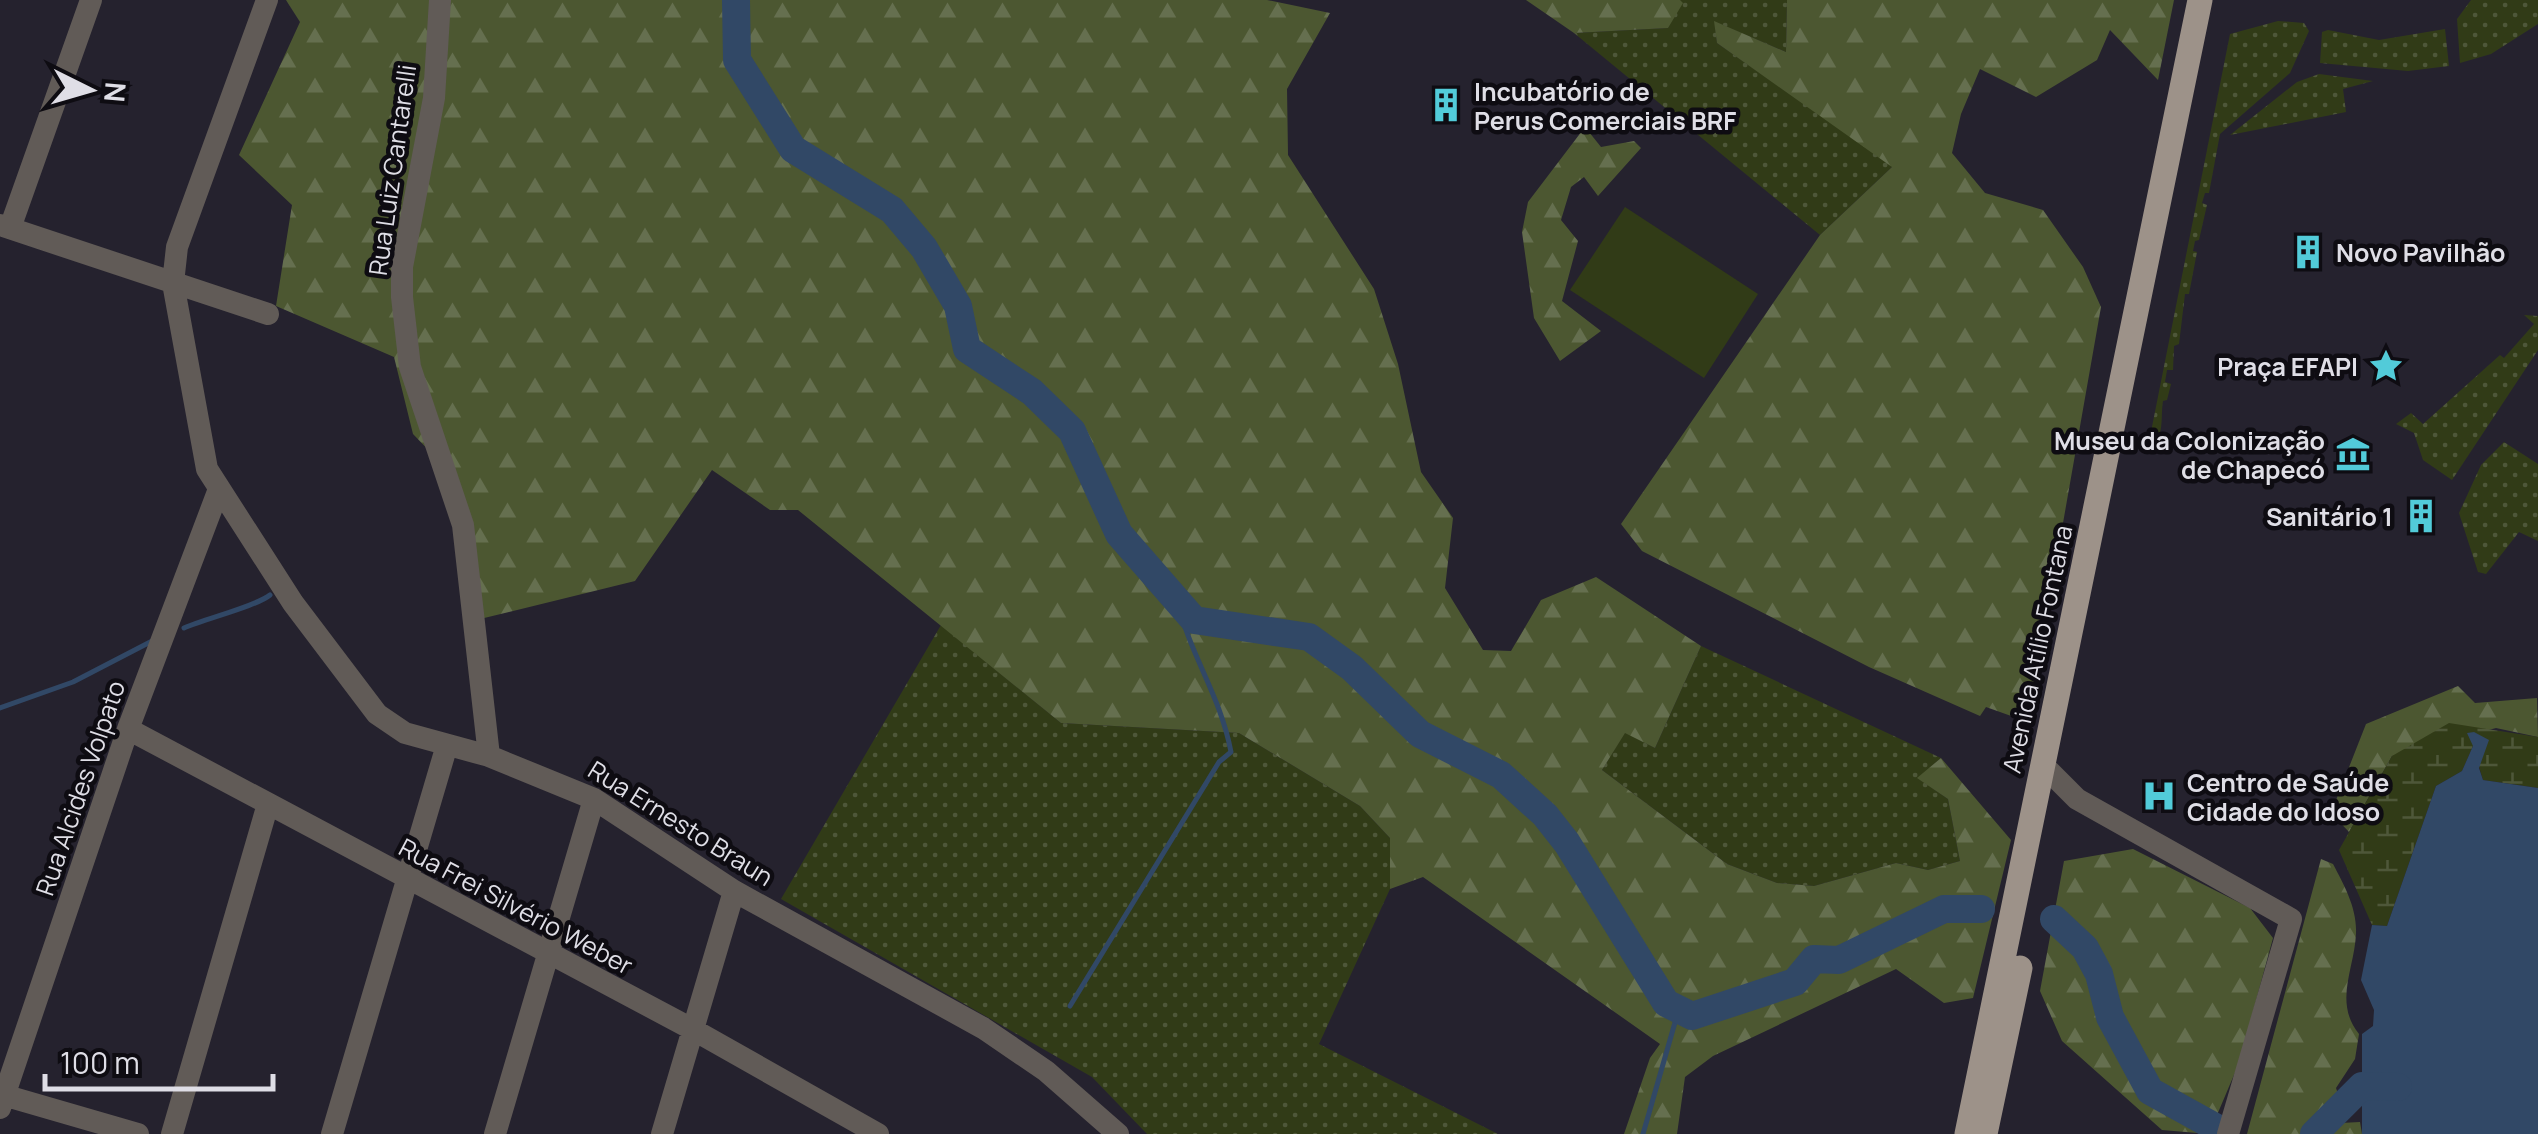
<svg xmlns="http://www.w3.org/2000/svg" width="2538" height="1134" viewBox="0 0 2538 1134" font-family="Manrope,sans-serif">
	<style>
		.grass { fill: url(#grass-dots) }
		.forest { fill: url(#forest-firs) }
		.wetland { fill: url(#wetland-marsh) }
		.pitch { fill: #313b17 }
		.water { fill: #314866 }
		.lines { fill: none; stroke-linecap: round; stroke-linejoin: round }
		.stream { stroke: #314866; stroke-width: 5 }
		.river { stroke: #314866; stroke-width: 28 }
		.minor { stroke: #615b57; stroke-width: 22 }
		.major { stroke: #9d9289; stroke-width: 25 }
		.labels { text-anchor: middle; dominant-baseline: central; stroke-width: 9; stroke-linejoin: round; paint-order: stroke }
		.poi-label { font-size: 25px; font-weight: bold; fill: #dfdee6; stroke: #0e0c12; text-anchor: start }
		.street-label { font-size: 25px; fill: #dfdee6; stroke: #0e0c12 }
	</style>
	<defs>
		<pattern id="grass-dots" width="8" height="8" patternUnits="userSpaceOnUse" patternTransform="scale(2.5)"><rect width="8" height="8" fill="#313b17"/><path d="M2 2h.1M6 6h.1" fill="none" stroke="#4e5739" stroke-width="1.8" stroke-linecap="round"/></pattern>
		<pattern id="forest-firs" width="22" height="20" patternUnits="userSpaceOnUse" patternTransform="scale(2.5)"><rect width="22" height="20" fill="#4c5731"/><path d="M5 1l3.5 6h-7zM16 11l3.5 6h-7z" fill="#656f4f"/></pattern>
		<pattern id="wetland-marsh" width="20" height="14" patternUnits="userSpaceOnUse" patternTransform="scale(2.5)"><rect width="20" height="14" fill="#313b17"/><path d="M1 5h8M5 5V1M11 12h8M15 12V8" fill="none" stroke="#4e5739"/></pattern>
	</defs>
	<rect width="100%" height="100%" fill="#25222e"/>
	<path class="grass" d="M 1680,0 L 1787,0 L 1786,52 L 1715,22 L 1717,43 L 1893,166 L 1820,235 L 1574,33 L 1668,28 Z
		M 2471,0 L 2538,0 L 2538,24 L 2491,54 L 2460,63 L 2457,19 Z
		M 2278,21 L 2304,23 L 2309,31 L 2290,73 L 2220,134 L 2209,193 L 2205,193 L 2202,203 L 2207,205 L 2199,240 L 2195,241 L 2193,251 L 2197,252 L 2189,294 L 2185,294 L 2179,344 L 2174,346 L 2173,370 L 2167,370 L 2165,382 L 2171,384 L 2167,400 L 2163,401 C 2160,418 2166,439 2147,452 L 2230,34 Z
		M 2445,29 L 2449,66 L 2408,71 L 2320,63 L 2322,32 L 2328,30 L 2379,40 Z
		M 2319,74 L 2373,81 L 2343,89 L 2346,112 L 2230,135 L 2297,82 Z
		M 2524,315 L 2538,316 L 2538,350 L 2452,480 L 2423,460 L 2414,433 L 2396,424 L 2411,413 L 2423,424 L 2500,355 L 2504,358 L 2534,324 Z
		M 2504,442 L 2538,464 L 2538,541 L 2519,532 L 2486,574 L 2478,572 L 2459,513 L 2481,465 Z
		M 941,625 L 1061,723 L 1239,733 L 1360,806 L 1390,838 L 1390,889 L 1319,1044 L 1498,1134 L 1147,1134 L 1092,1077 L 781,899 Z
		M 1701,646 L 1941,758 L 1918,778 L 1948,799 L 1960,861 L 1928,870 L 1896,863 L 1814,886 L 1777,883 L 1727,864 L 1602,770 L 1625,732 L 1655,748 Z"/>
	<path class="forest" d="M 286,0 L 1267,0 L 1330,13 L 1287,89 L 1288,155 L 1374,289 L 1398,364 L 1421,472 L 1453,518 L 1445,588 L 1483,650 L 1511,651 L 1541,600 L 1596,577 L 1701,646 L 1655,748 L 1625,733 L 1602,770 L 1727,864 L 1777,883 L 1814,886 L 1896,863 L 1928,870 L 1960,861 L 1948,799 L 1917,778 L 1941,758 L 2011,840 L 1973,998 L 1944,1003 L 1896,969 L 1713,1056 L 1685,1077 L 1677,1134 L 1624,1134 L 1650,1058 L 1660,1044 L 1423,877 L 1390,889 L 1390,838 L 1360,806 L 1239,733 L 1061,723 L 798,510 L 770,510 L 712,470 L 635,581 L 480,619 L 439,461 L 413,434 L 394,357 L 276,306 L 292,205 L 239,155 L 300,22 Z
		M 1526,0 L 1680,0 L 1683,3 L 1668,28 L 1574,33 Z
		M 1787,0 L 2174,0 L 2158,80 L 2110,30 L 2097,60 L 2036,97 L 1980,69 L 1961,114 L 1952,153 L 1985,193 L 2043,210 L 2083,267 L 2101,307 L 2028,722 L 1986,707 L 1980,716 L 1869,667 L 1642,551 L 1621,524 L 1820,235 L 1892,167 L 1717,43 L 1714,21 L 1786,52 Z
		M 1585,127 L 1601,147 L 1634,141 L 1641,148 L 1598,196 L 1584,177 L 1571,187 L 1561,220 L 1578,241 L 1562,301 L 1601,331 L 1560,361 L 1534,318 L 1522,232 L 1528,202 Z
		M 2458,686 L 2475,703 L 2537,698 L 2538,737 L 2496,728 L 2392,756 L 2349,832 L 2331,813 L 2366,724 Z
		M 2133,849 L 2250,908 L 2273,938 L 2239,1063 L 2209,1134 L 2162,1130 L 2062,1041 L 2040,991 L 2064,861 Z
		M 2321,859 L 2333,864 C 2344,885 2357,908 2356,933 C 2355,968 2333,1002 2359,1034 L 2355,1059 L 2336,1088 L 2343,1109 L 2341,1123 L 2360,1122 L 2362,1134 L 2247,1134 Z"/>
	<path class="wetland" d="M 2449,723 L 2538,737 L 2538,788 L 2483,780 L 2473,746 L 2462,771 L 2436,786 L 2387,926 L 2372,925 L 2339,850 L 2392,756 Z"/>
	<path class="pitch" d="M 1625,207 L 1758,294 L 1704,378 L 1570,290 Z"/>
	<path class="water" d="M 2474,732 L 2489,740 L 2479,768 L 2483,780 L 2538,788 L 2538,1134 L 2362,1134 L 2362,1034 L 2373,1026 L 2374,1010 L 2361,980 L 2372,925 L 2387,926 L 2436,786 L 2462,771 L 2473,746 L 2467,733 Z"/>
	<g class="lines">
		<path class="stream" d="M 184,628 C 204,619 257,606 270,595
			M 0,708 L 73,682 L 156,639
			M 1070,1006 L 1219,762 L 1231,752 C 1220,694 1191,658 1177,600
			M 1643,1134 L 1678,1012"/>
		<path class="river" d="M 736,0 L 737,60 L 793,149 L 892,210 L 924,248 L 958,306 L 967,349 L 1032,392 L 1072,431 L 1119,534 L 1194,620 L 1309,637 L 1352,668 L 1420,734 L 1501,775 L 1545,815 L 1567,843 L 1666,1003 L 1692,1016 L 1795,982 L 1814,959 L 1839,960 L 1944,909 L 1981,909
			M 2054,919 L 2085,948 L 2099,974 L 2110,1017 L 2150,1091 L 2215,1127
			M 2314,1134 L 2362,1086 L 2398,1087"/>
		<path class="minor" d="M 267,0 L 177,247 L 173,283 L 207,469 L 293,603 L 377,714 L 405,733 L 489,756 L 594,799 L 734,891 L 983,1028 L 1046,1071 L 1118,1134
			M 440,0 L 434,98 L 402,267 L 402,297 L 410,367 L 463,525 L 489,756
			M 0,225 L 268,314
			M 10,228 L 91,0
			M 128,729 L 692,1029 L 878,1134
			M 2044,766 L 2077,799 L 2291,919 L 2228,1134
			M 0,1094 L 138,1134
			M 0,1108 L 128,729 L 219,489
			M 172,1134 L 268,804
			M 332,1134 L 447,745
			M 495,1134 L 594,799
			M 662,1134 L 734,891"/>
		<path class="major" d="M 1967,1134 L 2200,0
			M 1985,1134 L 2020,968"/>
	</g>
	<defs>
		<g id="building-bare" transform="scale(2.7)"><path d="M-4-6H4V6H1V3H-1V6H-4ZM-2.5-4.3h1.7v1.8h-1.7ZM.8-4.3h1.7v1.8H.8ZM-2.5-1h1.7V.8h-1.7ZM.8-1h1.7V.8H.8Z" fill="#52cbd9" stroke="#0e0c12" stroke-width="2.5" paint-order="stroke"/></g>
		<g id="sight-bare" transform="scale(2.7)"><path d="M0-6L1.8-2.2L6-1.7L2.9 1.2L3.7 5.4L0 3.3L-3.7 5.4L-2.9 1.2L-6-1.7L-1.8-2.2Z" fill="#52cbd9" stroke="#0e0c12" stroke-width="2.5" paint-order="stroke"/></g>
		<g id="museum-bare" transform="scale(2.7)"><path d="M0-6L6-3V-2H-6V-3ZM-5-1h2V3h-2ZM-1-1h2V3h-2ZM3-1h2V3H3ZM-6 4H6V6H-6Z" fill="#52cbd9" stroke="#0e0c12" stroke-width="2.5" paint-order="stroke"/></g>
		<g id="hospital-bare" transform="scale(2.7)"><path d="M-5-5h3v3.5h4V-5h3V5h-3V1.5h-4V5h-3Z" fill="#52cbd9" stroke="#0e0c12" stroke-width="2.5" paint-order="stroke"/></g>
	</defs>
	<g fill-rule="evenodd">
		<use href="#building-bare" x="1446" y="105"/>
		<use href="#building-bare" x="2308" y="252"/>
		<use href="#sight-bare" x="2386" y="366"/>
		<use href="#museum-bare" x="2353" y="454"/>
		<use href="#building-bare" x="2421" y="516"/>
		<use href="#hospital-bare" x="2159" y="796"/>
	</g>
	<g class="labels">
		<g class="poi-label">
			<text x="1474" y="91">Incubatório de<tspan x="1474" dy="29">Perus Comerciais BRF</tspan></text>
			<text x="2336" y="252">Novo Pavilhão</text>
			<text x="2358" y="366" text-anchor="end">Praça EFAPI</text>
			<text x="2325" y="440" text-anchor="end">Museu da Colonização<tspan x="2325" dy="29">de Chapecó</tspan></text>
			<text x="2393" y="516" text-anchor="end">Sanitário 1</text>
			<text x="2187" y="782">Centro de Saúde<tspan x="2187" dy="29">Cidade do Idoso</tspan></text>
		</g>
		<g class="street-label">
			<text transform="translate(392 170) rotate(-82)">Rua Luiz Cantarelli</text>
			<text transform="translate(2037 649) rotate(-78)">Avenida Atílio Fontana</text>
			<text transform="translate(80 788) rotate(-71)">Rua Alcides Volpato</text>
			<text transform="translate(681 823) rotate(32)">Rua Ernesto Braun</text>
			<text transform="translate(516 906) rotate(28)">Rua Frei Silvério Weber</text>
		</g>
	</g>
	<g transform="translate(90 90) rotate(95)" stroke="#0e0c12" stroke-width="8" paint-order="stroke">
	<path d="M0-8L18 38L0 25L-18 38Z" fill="#dfdee6"/>
	<text y="-15" font-size="28" font-weight="bold" text-anchor="middle" fill="#dfdee6">N</text>
	</g>
	<path d="M45 1074v15h228v-15" fill="none" stroke="#dfdee6" stroke-width="5"/>
	<text x="60" y="1074" font-size="30" fill="#dfdee6" stroke="#0e0c12" stroke-width="8" paint-order="stroke">100 m</text>
</svg>
